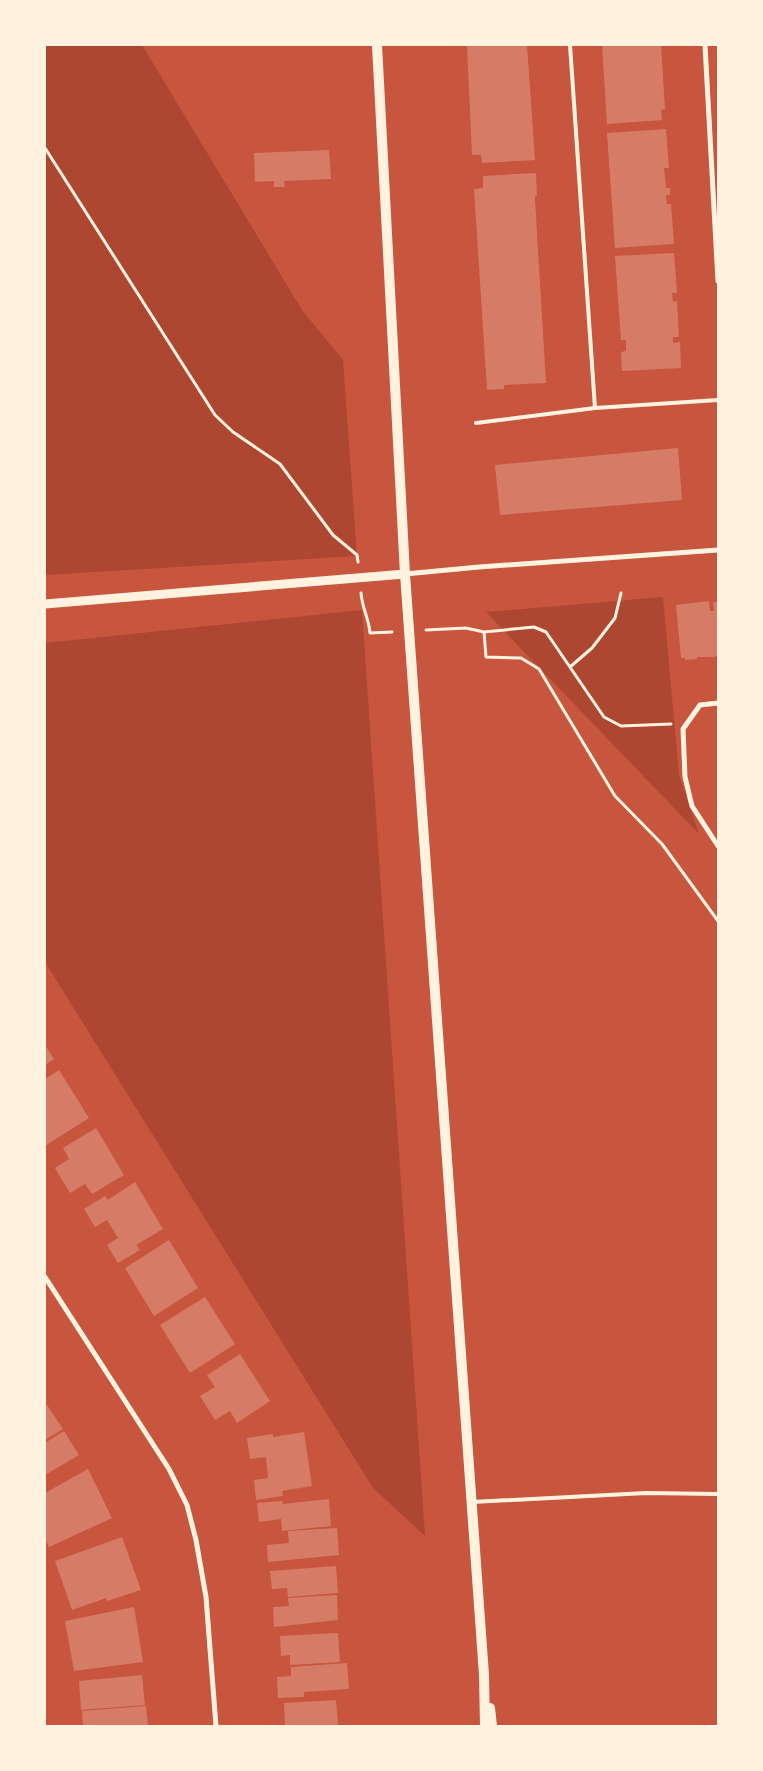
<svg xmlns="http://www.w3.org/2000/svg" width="763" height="1771" viewBox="0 0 763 1771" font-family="'Public Sans',sans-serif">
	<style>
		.green { fill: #ae4732 }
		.building { fill: #d67c66 }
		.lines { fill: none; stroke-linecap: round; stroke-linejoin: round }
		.path { stroke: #fff3e0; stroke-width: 3 }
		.service { stroke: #fff3e0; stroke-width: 4 }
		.minor { stroke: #fff3e0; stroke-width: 5 }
		.tertiary { stroke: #fff3e0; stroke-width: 9 }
		.secondary { stroke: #fff3e0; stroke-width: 10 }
	</style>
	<rect width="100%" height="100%" fill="#c8553d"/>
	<path class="green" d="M 45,45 L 142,45 L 302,310 L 343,360 L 357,556 L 45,575 Z
		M 663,597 L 679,775 L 699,834 L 486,612 Z
		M 362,610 L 425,1536 L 373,1488 L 45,962 L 45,643 Z"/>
	<path class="building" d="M 467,45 L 527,45 L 535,160 L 482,163 L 481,155 L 472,155 Z
		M 602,45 L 661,45 L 665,109 L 661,110 L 662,120 L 607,124 Z
		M 666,129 L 669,168 L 664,168 L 666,188 L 670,188 L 670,195 L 666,195 L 667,204 L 671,204 L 674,244 L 615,248 L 607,133 Z
		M 329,150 L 331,179 L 284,181 L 285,187 L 274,187 L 274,181 L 255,182 L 254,153 Z
		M 536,173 L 537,196 L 535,196 L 535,200 L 546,383 L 504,385 L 504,389 L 487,390 L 474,189 L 483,188 L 483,176 Z
		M 674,253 L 677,293 L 672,293 L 673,302 L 677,301 L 679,337 L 673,337 L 673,343 L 680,342 L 681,368 L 622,371 L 621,352 L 626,351 L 626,340 L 621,340 L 615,256 Z
		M 678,448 L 682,500 L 500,515 L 495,465 Z
		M 709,601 L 710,611 L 714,611 L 713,602 L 718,602 L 718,655 L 714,657 L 697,657 L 697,659 L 685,660 L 685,658 L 681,658 L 676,605 Z
		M 45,1045 L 54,1059 L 45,1065 Z
		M 59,1070 L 89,1118 L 45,1146 L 45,1079 Z
		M 96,1128 L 124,1175 L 92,1194 L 85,1184 L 70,1193 L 55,1168 L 69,1159 L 63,1148 Z
		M 135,1182 L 163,1229 L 136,1245 L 140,1250 L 118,1263 L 107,1245 L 118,1238 L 107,1220 L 95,1227 L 84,1209 L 105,1196 L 108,1200 Z
		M 169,1240 L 198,1288 L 154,1316 L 125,1268 Z
		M 205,1297 L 235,1344 L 190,1373 L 160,1325 Z
		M 240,1354 L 270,1401 L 237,1423 L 230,1411 L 215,1420 L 200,1396 L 215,1387 L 207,1375 Z
		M 47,1405 L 63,1429 L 45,1440 L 45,1406 Z
		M 64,1431 L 79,1455 L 45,1475 L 45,1443 Z
		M 304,1432 L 312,1486 L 282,1491 L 283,1496 L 256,1500 L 254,1480 L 268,1478 L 266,1457 L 250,1459 L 247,1438 L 273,1434 L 273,1437 Z
		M 88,1469 L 112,1518 L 49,1547 L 45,1539 L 45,1493 Z
		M 329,1499 L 331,1526 L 282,1531 L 281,1519 L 259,1522 L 257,1503 L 282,1501 L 283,1504 Z
		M 337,1528 L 339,1555 L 268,1562 L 267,1545 L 289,1543 L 288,1531 Z
		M 122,1537 L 141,1590 L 107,1601 L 106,1598 L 72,1610 L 55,1561 Z
		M 336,1566 L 338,1593 L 288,1597 L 287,1588 L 272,1589 L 270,1571 Z
		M 337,1595 L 338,1620 L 274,1627 L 273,1607 L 289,1606 L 288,1598 Z
		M 134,1607 L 143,1662 L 74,1671 L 65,1621 Z
		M 338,1633 L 340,1662 L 290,1665 L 290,1655 L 281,1656 L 280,1636 Z
		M 347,1663 L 349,1689 L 304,1692 L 304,1697 L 278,1698 L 277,1677 L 291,1676 L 291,1667 Z
		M 142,1675 L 145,1705 L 81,1710 L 79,1681 Z
		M 336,1700 L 338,1726 L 285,1726 L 284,1703 Z
		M 146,1706 L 148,1726 L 83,1726 L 82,1711 Z"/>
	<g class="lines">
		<path class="path" d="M 45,148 L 215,415 L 233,432 L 280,464 L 333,535 L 357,555 L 358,562
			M 361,593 C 362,608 369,619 370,633 L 392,632
			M 426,630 L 466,628 L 484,632 L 486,657 L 521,658 L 539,669 L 615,796 L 662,844 L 718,921
			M 484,632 L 534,627 L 546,632 L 604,717 L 621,726 L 671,724
			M 570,667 L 592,648 L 615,618 L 621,593"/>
		<path class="service" d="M 570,45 L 595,408
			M 476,423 L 595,408 L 718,400
			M 472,1502 L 646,1493 L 718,1494"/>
		<path class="minor" d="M 705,45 L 718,281
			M 405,574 L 479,567 L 718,550
			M 718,703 L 700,705 L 683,729 L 685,777 L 692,806 L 718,846
			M 45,1277 L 169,1469 L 187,1505 L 196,1540 L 206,1597 L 216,1726"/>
		<path class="tertiary" d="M 45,604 L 405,574"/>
		<path class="secondary" d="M 377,45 L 405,574 L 484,1675 L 485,1726
			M 490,1708 L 492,1726"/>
	</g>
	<rect width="763" height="1771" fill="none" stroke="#fff3e0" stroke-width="92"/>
</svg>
